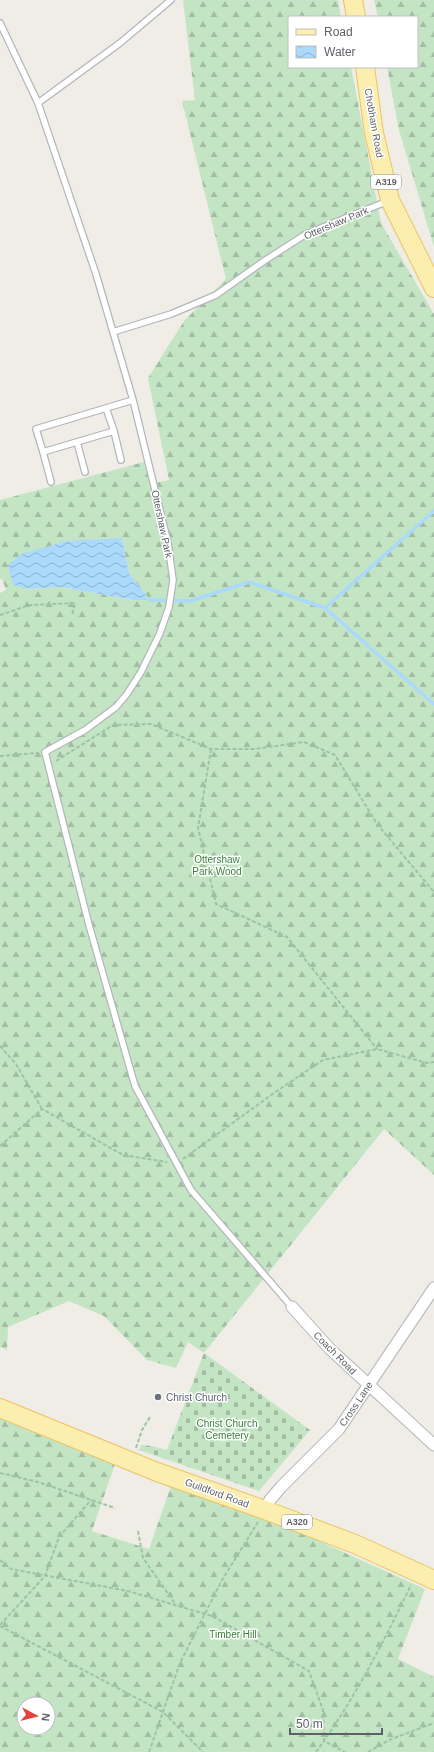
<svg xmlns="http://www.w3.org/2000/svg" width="434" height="1752" viewBox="0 0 434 1752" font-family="Arial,sans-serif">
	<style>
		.forest { fill: url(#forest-firs); fill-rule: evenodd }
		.cemetery { fill: url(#cemetery-stones) }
		.water { fill: url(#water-waves) }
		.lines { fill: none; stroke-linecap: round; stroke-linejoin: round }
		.stream { stroke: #aad9fb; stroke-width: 3.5 }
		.lane-casing { stroke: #b3b6ba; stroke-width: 8 }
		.street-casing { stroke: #b3b6ba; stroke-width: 13 }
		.primary-casing { stroke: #ebc363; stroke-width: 20 }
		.path { stroke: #9cc4a7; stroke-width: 2; stroke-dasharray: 4 2; stroke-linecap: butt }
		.lane { stroke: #fff; stroke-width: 5.5 }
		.street { stroke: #fff; stroke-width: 11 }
		.primary { stroke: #fbeeaf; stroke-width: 18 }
		.worship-dot { fill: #6b7280; stroke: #fff; stroke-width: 1.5 }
		.labels { text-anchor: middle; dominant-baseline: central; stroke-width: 3; stroke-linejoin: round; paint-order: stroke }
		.shield { fill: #fff; stroke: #8e9094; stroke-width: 1 }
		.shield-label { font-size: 9px; font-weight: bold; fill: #5e6166 }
		.street-label { font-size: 10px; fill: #5e6166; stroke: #fff }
		.park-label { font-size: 10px; fill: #39813b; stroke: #fff }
		.worship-label { font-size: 10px; fill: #5b616d; stroke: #fff; text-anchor: start }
	</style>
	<defs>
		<pattern id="forest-firs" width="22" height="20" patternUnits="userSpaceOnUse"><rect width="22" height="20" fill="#c4e5c4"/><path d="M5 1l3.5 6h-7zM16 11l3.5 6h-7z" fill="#a2bda3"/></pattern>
		<pattern id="cemetery-stones" width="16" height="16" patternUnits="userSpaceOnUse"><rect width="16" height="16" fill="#c4e5c4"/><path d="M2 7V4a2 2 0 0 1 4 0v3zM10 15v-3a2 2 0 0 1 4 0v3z" fill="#a2bda3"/></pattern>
		<pattern id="water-waves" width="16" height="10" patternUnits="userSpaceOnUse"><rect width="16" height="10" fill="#aad9fb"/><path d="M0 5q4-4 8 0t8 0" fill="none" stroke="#8eb3cf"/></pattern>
	</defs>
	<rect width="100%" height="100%" fill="#efede6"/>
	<path class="forest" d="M 183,0 L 338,0 L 341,17 L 289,17 L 289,67 L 351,67 L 381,223 L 434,314 L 434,1175 L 384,1129 L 204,1353 L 188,1342 L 176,1368 L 147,1360 L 104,1316 L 69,1301 L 8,1327 L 7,1350 L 0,1347 L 0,593 L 6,590 L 2,579 L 0,579 L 0,500 L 144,462 L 150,484 L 169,480 L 148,378 L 184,321 L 226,279 L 182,101 L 195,100 ZM 122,538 L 129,573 L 150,600 L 132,600 L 62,587 L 28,589 Z
		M 374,0 L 434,0 L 434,247 L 399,130 L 387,67 L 417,67 L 417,17 L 378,17 Z
		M 0,1418 L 115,1464 L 92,1531 L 149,1549 L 171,1486 L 299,1532 L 425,1589 L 398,1659 L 434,1677 L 434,1752 L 0,1752 ZM 24,1704 L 48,1704 L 48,1728 L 24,1728 Z"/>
	<path class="cemetery" d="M 204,1353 L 310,1430 L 259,1491 L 139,1450 L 141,1445 L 152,1446 L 167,1450 Z"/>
	<path class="water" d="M 122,538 L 129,573 L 150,600 L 132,600 L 62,587 L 28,589 L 13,585 L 8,565 L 21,554 L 67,541 Z"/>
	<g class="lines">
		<path class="stream" d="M 150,600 L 190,601 L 249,582 L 325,608 L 434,704
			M 325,608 L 434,511"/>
		<g class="lane-casing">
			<path id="lane" d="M 0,23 L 38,103 L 96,274 L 133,400 L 168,543 L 173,580 L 169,607 L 160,633 L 141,672 L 127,694 L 116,707 L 85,730 L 45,752 L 89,925 L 135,1086 L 191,1190 L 292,1307
				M 38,103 L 120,43 L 171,0
				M 113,332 L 171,314 L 216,295 L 264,261 L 306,234 L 388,201
				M 106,408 L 114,431 L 43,452 L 36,429 L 133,400
				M 114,431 L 121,460
				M 77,442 L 85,472
				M 43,452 L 51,482"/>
		</g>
		<g class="street-casing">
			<path id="street" d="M 292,1307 L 330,1349 L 434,1445
				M 265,1510 L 270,1500 L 281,1487 L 339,1429 L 434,1288"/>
		</g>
		<g class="primary-casing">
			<path id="primary" d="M 353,0 L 356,17
				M 365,67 L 374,133 L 390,200 L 434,288
				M 0,1408 L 157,1472 L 265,1510 L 355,1544 L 434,1580"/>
		</g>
		<path class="path" d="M 0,615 L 30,605 L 75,603 L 72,615
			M 211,749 L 198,828 L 216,904 L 287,937 L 377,1049
			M 0,756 L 37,753
			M 56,761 L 113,725 L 151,724 L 211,749 L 255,749 L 304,742 L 335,755 L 377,824 L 434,892
			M 0,1046 L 16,1064 L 42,1109
			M 0,1146 L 42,1109 L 123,1155 L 167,1162
			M 183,1159 L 274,1093 L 323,1060 L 377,1049 L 427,1063 L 434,1062
			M 136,1448 L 142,1430 L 150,1417
			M 0,1473 L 38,1482 L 115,1508
			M 138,1531 L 143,1558 L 176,1605
			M 0,1560 L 11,1569 L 128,1591 L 212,1616 L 309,1671 L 323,1710 L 324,1741 L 345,1752
			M 0,1625 L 45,1576 L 59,1537 L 91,1500
			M 0,1626 L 163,1712 L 203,1752
			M 149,1752 L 180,1663 L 222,1580 L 258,1522
			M 316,1752 C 354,1700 383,1643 411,1585
			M 368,1752 L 389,1740 L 434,1723"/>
		<use href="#lane" class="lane"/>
		<use href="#street" class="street"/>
		<use href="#primary" class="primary"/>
	</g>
	<circle class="worship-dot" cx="158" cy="1397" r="4"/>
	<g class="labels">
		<g class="shield">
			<rect x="371" y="175" width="30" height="14" rx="3"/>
			<rect x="282" y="1515" width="30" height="14" rx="3"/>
		</g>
		<g class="shield-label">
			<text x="386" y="182">A319</text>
			<text x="297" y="1522">A320</text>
		</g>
		<g class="street-label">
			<text transform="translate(374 123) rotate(80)">Chobham Road</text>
			<text transform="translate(336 223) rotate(-23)">Ottershaw Park</text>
			<text transform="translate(162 524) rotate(78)">Ottershaw Park</text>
			<text transform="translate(335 1353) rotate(45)">Coach Road</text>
			<text transform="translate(356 1404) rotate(-56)">Cross Lane</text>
			<text transform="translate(217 1493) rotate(20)">Guildford Road</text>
		</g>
		<g class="park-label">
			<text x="217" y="859">Ottershaw<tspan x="217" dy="12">Park Wood</tspan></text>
			<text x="227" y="1423">Christ Church<tspan x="227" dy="12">Cemetery</tspan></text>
			<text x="233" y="1634">Timber Hill</text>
		</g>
		<g class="worship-label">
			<text x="166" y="1397">Christ Church</text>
		</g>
	</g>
	<rect x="288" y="16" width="130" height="52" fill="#ffffff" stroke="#bfc0c2"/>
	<rect x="296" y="29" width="20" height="6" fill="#fbeeaf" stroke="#bfc0c2"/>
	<text x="324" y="36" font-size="12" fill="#5e6166">Road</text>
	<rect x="296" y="46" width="20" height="12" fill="url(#water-waves)" stroke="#bfc0c2"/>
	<text x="324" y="56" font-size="12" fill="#5e6166">Water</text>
	<g transform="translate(36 1716) rotate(97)"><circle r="19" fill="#ffffff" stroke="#bfc0c2"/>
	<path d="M0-3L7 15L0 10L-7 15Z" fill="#e1443a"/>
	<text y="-6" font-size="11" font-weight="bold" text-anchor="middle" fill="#5e6166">N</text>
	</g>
	<path d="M290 1728v6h92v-6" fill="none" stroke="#5e6166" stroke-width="2"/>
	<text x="296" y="1728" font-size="12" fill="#5e6166" stroke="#ffffff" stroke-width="3" paint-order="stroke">50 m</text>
</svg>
